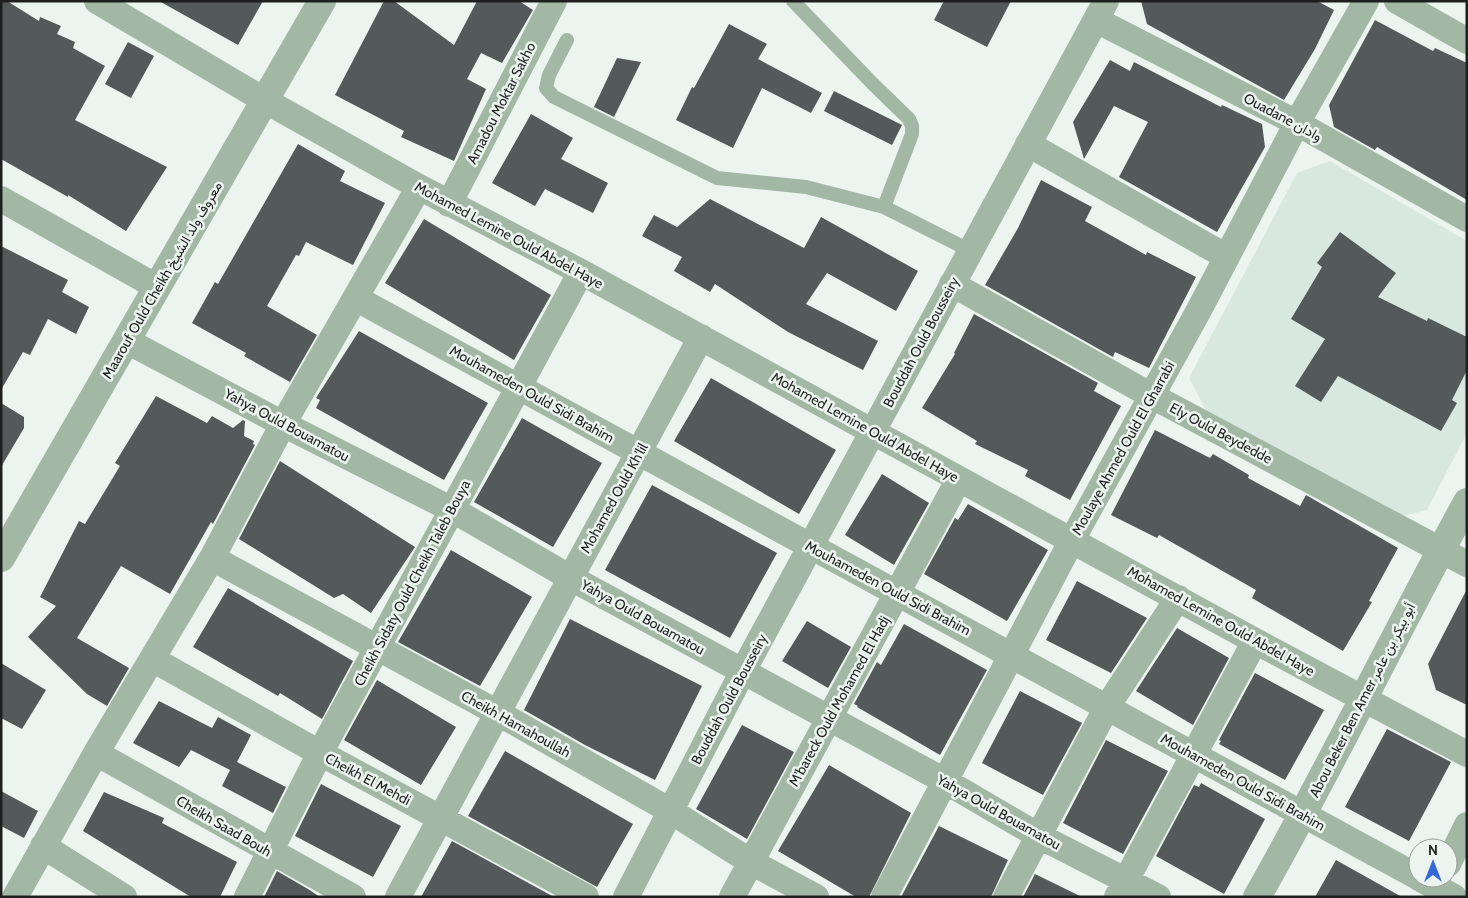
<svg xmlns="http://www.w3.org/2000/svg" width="1468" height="898" viewBox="0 0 1468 898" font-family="Cabin,Vazirmatn,sans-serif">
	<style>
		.built { fill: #d8e8e1 }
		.building { fill: #535a59 }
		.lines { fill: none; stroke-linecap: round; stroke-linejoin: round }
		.service { stroke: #a2b7a4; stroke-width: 14 }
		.minor { stroke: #a2b7a4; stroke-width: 26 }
		.tertiary { stroke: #a2b7a4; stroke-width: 28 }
		.labels { text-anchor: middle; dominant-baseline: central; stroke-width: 5; stroke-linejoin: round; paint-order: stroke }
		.street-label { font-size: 14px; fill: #1e201f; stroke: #ecf4f0 }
	</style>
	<rect width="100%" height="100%" fill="#ecf4f0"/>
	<path class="built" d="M 1330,161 L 1467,241 L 1467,433 L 1427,510 L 1403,516 L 1206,410 L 1189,378 L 1297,173 Z"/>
	<path class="building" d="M 1,1 L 7,1 L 39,21 L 40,17 L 61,26 L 57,34 L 75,42 L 73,48 L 105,66 L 75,120 L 167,167 L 126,231 L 68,195 L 68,197 L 1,159 Z
		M 159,1 L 263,1 L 238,45 Z
		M 384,1 L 394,1 L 454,45 L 477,1 L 519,1 L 533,10 L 502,63 L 481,53 L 467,79 L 486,89 L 454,161 L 401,137 L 404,131 L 335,95 Z
		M 944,1 L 1011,1 L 987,47 L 934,20 Z
		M 1141,1 L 1317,1 L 1334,10 L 1315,49 L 1284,100 L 1147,24 Z
		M 1375,20 L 1433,51 L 1435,48 L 1467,63 L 1467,200 L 1377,147 L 1375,150 L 1334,127 L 1329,105 Z
		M 729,24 L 767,44 L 758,59 L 822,93 L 811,113 L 762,88 L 733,148 L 676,120 L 692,87 L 694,88 Z
		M 128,42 L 154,56 L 131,98 L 105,84 Z
		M 617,58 L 641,62 L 614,117 L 594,107 Z
		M 1110,60 L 1130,71 L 1134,62 L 1221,107 L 1222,105 L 1262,124 L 1265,147 L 1217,232 L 1119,177 L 1148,122 L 1114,106 L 1084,159 L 1073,122 Z
		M 834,91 L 902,125 L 892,145 L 824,111 Z
		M 531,114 L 573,138 L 561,159 L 608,183 L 593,213 L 545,189 L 535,206 L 492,183 Z
		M 298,144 L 345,171 L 340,181 L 385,203 L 353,265 L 306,242 L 299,256 L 296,255 L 267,306 L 317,335 L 290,382 L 244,356 L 246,353 L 192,323 L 215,282 L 218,284 Z
		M 1041,180 L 1092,207 L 1085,221 L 1146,255 L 1147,252 L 1196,277 L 1149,368 L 1115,352 L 1113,357 L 985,285 L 1018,228 Z
		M 710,199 L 804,248 L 821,217 L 918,271 L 896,311 L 827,273 L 806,304 L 878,341 L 863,370 L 788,332 L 715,284 L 710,292 L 674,271 L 682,257 L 642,236 L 654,215 L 677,227 Z
		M 424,219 L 551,295 L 514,360 L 385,283 Z
		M 1340,232 L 1396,273 L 1378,297 L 1427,321 L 1428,318 L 1467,337 L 1467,370 L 1452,400 L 1457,403 L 1441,431 L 1338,376 L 1321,402 L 1295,386 L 1325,339 L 1291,319 L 1322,267 L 1317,263 Z
		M 1,246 L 68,280 L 62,292 L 89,307 L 76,334 L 48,319 L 30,355 L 23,352 L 1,390 Z
		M 974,314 L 1098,383 L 1094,391 L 1121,406 L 1070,500 L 1025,476 L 1028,470 L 975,444 L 977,441 L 922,408 L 955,354 L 954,353 Z
		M 359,331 L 488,403 L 444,480 L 316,408 L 320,400 L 316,398 Z
		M 711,378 L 836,450 L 799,514 L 674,441 Z
		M 156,396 L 207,423 L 212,416 L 233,428 L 243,420 L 245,421 L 244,436 L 254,441 L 253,444 L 255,445 L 213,524 L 211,522 L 170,594 L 121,566 L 77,638 L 129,668 L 107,706 L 87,694 L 28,637 L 56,606 L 40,597 L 79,521 L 85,524 L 120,466 L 115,463 Z
		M 1,403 L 24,417 L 24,428 L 1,467 Z
		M 522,418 L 602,463 L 553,547 L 474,502 Z
		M 1155,430 L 1210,458 L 1213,454 L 1249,475 L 1248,478 L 1300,506 L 1306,495 L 1398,548 L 1369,601 L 1372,602 L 1343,651 L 1252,598 L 1256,590 L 1159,535 L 1157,538 L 1111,515 Z
		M 280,461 L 415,547 L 371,613 L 343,594 L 334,598 L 239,539 Z
		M 882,474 L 929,503 L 894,565 L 845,535 Z
		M 652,485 L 777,553 L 730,638 L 605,570 Z
		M 968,504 L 1048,550 L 1007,621 L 924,574 L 955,518 L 958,520 Z
		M 451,550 L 532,597 L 480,686 L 398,642 Z
		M 1077,581 L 1147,618 L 1111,673 L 1046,640 Z
		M 228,588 L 353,661 L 322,719 L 280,693 L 278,696 L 193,647 Z
		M 1467,589 L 1467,705 L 1436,690 L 1428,664 Z
		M 570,619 L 702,686 L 655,780 L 585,745 L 524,710 Z
		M 807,621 L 851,647 L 828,688 L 782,661 Z
		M 904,624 L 987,670 L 940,755 L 857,707 L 858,706 L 854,704 L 877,662 L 881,665 Z
		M 1177,628 L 1229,658 L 1193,725 L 1136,691 Z
		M 1,663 L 46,690 L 22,729 L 1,718 Z
		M 1255,673 L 1324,710 L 1285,780 L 1219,744 L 1221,741 L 1219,740 Z
		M 377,680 L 456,727 L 421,785 L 344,740 Z
		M 1020,691 L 1082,723 L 1043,795 L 982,763 Z
		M 159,701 L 212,728 L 218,717 L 251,735 L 237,762 L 286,787 L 273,813 L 222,786 L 230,770 L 191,750 L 179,767 L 133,743 Z
		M 742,725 L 794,752 L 747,839 L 696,809 Z
		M 1387,729 L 1451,762 L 1409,841 L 1345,807 Z
		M 1106,740 L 1168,771 L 1123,854 L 1063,823 Z
		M 505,751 L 633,824 L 597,887 L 468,816 Z
		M 829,765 L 911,813 L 869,897 L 856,897 L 778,851 Z
		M 1201,783 L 1265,819 L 1224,894 L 1156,856 L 1194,785 L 1199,787 Z
		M 321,784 L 401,826 L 373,877 L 295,836 Z
		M 1,791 L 38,811 L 24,838 L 1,826 Z
		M 104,792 L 164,818 L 162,823 L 237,862 L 220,897 L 191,897 L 83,831 Z
		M 939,826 L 1008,860 L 991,897 L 901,897 Z
		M 452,841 L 554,897 L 421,897 Z
		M 1336,860 L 1402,897 L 1315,897 Z
		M 277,871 L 308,889 L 320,897 L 264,897 Z
		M 1035,874 L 1082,897 L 1023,897 Z"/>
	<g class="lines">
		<path class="service" d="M 793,1 L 872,83 L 909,119 L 912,126 L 912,134 L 884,207
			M 567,40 L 549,75 L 546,88 L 554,97 L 717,178 L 806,187 L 884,207 L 971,251"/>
		<path class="minor" d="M 97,1 L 264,100 L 419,187 L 581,272 L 1255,641 L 1467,754
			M 1397,1 L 1467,41
			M 1096,20 L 1297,123 L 1467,219
			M 1028,144 L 1227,257
			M 1,199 L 157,287
			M 449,204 L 554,1
			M 952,284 L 1152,396 L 1467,564
			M 357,299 L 1418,877
			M 127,341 L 283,424 L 451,509 L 571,578 L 945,781 L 1039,836 L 1158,897
			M 212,558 L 498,713 L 669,810 L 751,862 L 816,897
			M 152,659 L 320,753 L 586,897
			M 96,753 L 353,897
			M 43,846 L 124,897
			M 1448,864 L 1467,825
			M 1419,878 L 1454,897
			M 15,897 L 96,753 L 212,558 L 283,424 L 419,187
			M 247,897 L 320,753 L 581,272
			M 398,897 L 701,337
			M 626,897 L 743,671 L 1106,1
			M 732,897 L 959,479
			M 884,897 L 1072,540 L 1199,310 L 1297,123 L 1366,1
			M 1006,897 L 1107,707 L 1178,598
			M 1117,897 L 1255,641"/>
		<path class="tertiary" d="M 1,558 L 322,1
			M 1257,897 C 1331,767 1395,633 1467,502"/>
	</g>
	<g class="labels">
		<g class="street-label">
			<text transform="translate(501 103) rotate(-63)">Amadou Moktar Sakho</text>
			<text transform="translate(1283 117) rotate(28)">Ouadane وادان</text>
			<text transform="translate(509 235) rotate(28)">Mohamed Lemine Ould Abdel Haye</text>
			<text transform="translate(162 280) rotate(-60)">Maarouf Ould Cheikh معروف ولد الشيخ</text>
			<text transform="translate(921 342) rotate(-62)">Bouddah Ould Bousseiry</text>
			<text transform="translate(532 394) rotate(29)">Mouhameden Ould Sidi Brahim</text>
			<text transform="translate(287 425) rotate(28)">Yahya Ould Bouamatou</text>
			<text transform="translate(865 427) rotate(29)">Mohamed Lemine Ould Abdel Haye</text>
			<text transform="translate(1221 433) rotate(28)">Ely Ould Beydedde</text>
			<text transform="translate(1123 448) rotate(-61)">Moulaye Ahmed Ould El Gharrabi</text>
			<text transform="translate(614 498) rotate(-61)">Mohamed Ould Kh'lil</text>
			<text transform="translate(412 583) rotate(-62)">Cheikh Sidaty Ould Cheikh Taleb Bouya</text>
			<text transform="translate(888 588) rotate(28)">Mouhameden Ould Sidi Brahim</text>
			<text transform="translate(643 617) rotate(29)">Yahya Ould Bouamatou</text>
			<text transform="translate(1221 621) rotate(29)">Mohamed Lemine Ould Abdel Haye</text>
			<text transform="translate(729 699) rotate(-62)">Bouddah Ould Bousseiry</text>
			<text transform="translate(1362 700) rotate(-63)">Abou Beker Ben Amer أبو بيكر بن عامر</text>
			<text transform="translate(839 701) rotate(-61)">M'bareck Ould Mohamed El Hadj</text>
			<text transform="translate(516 724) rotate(29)">Cheikh Hamahoullah</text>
			<text transform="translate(368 779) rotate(28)">Cheikh El Mehdi</text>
			<text transform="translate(1243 782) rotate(29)">Mouhameden Ould Sidi Brahim</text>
			<text transform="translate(999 812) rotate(29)">Yahya Ould Bouamatou</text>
			<text transform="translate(224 826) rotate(30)">Cheikh Saad Bouh</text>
		</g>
	</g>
	<rect width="1468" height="898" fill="none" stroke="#1e201f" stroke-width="5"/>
	<g transform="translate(1433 863)"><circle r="24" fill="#ecf4f0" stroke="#9a9f9c"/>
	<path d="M0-4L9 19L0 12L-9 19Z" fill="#3768d8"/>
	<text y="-8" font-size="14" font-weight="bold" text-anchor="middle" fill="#1e201f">N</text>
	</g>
</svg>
